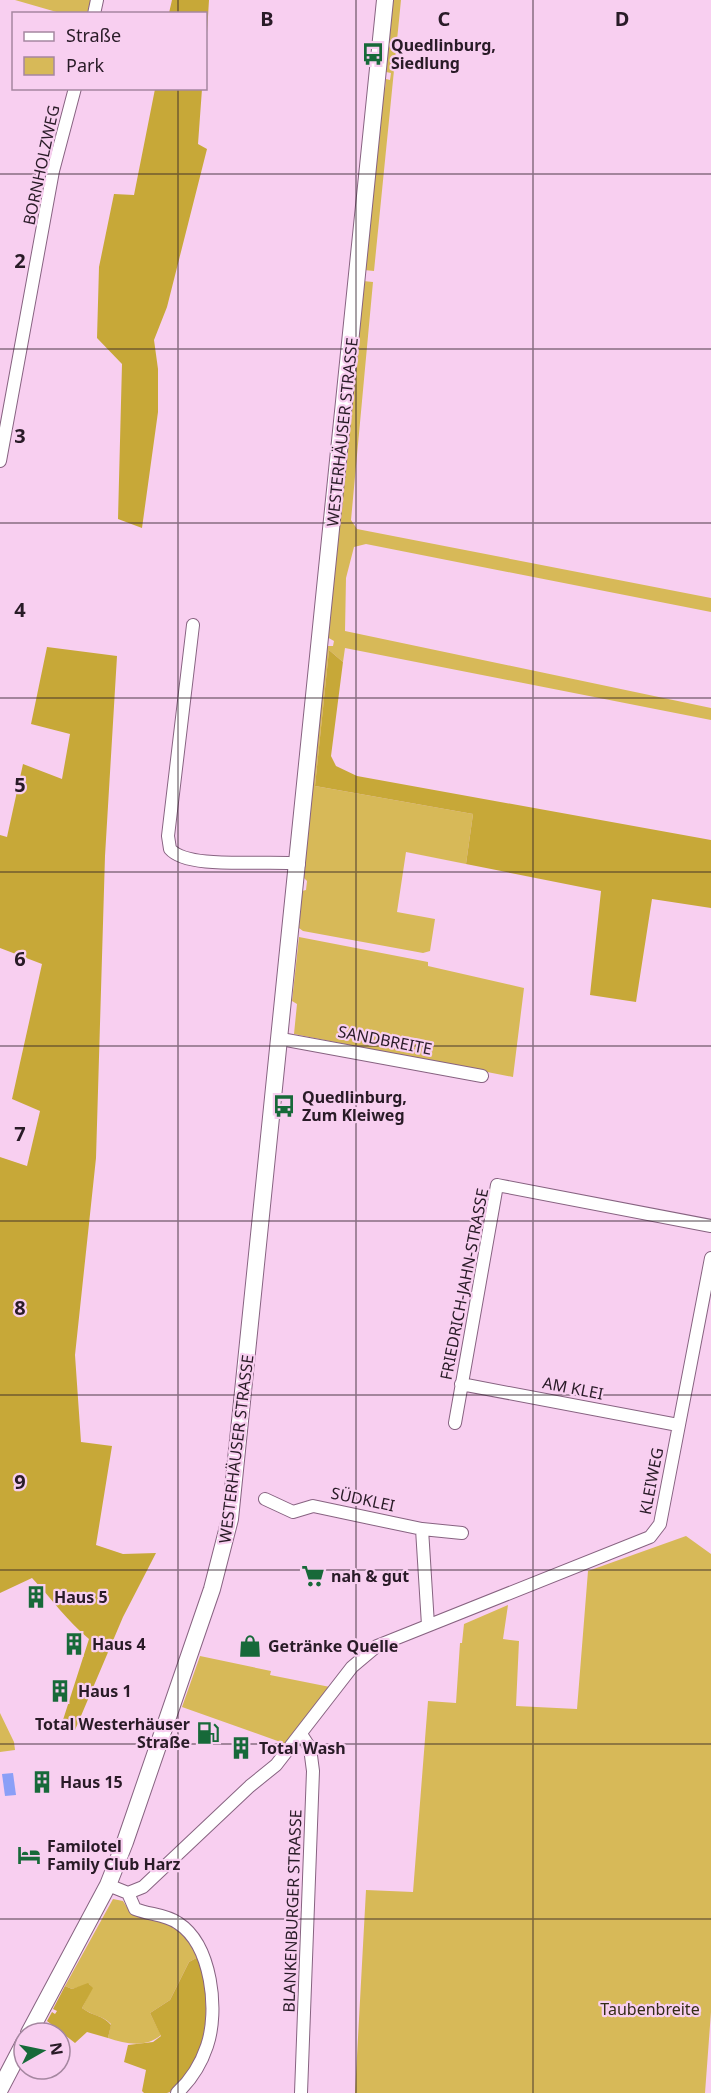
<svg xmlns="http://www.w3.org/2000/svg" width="711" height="2093" viewBox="0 0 711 2093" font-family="'Noto Sans',sans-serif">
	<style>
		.green { fill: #d7b958 }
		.forest { fill: #c7a838 }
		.water { fill: #8a9ff7 }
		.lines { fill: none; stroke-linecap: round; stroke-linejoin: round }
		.minor-casing { stroke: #876381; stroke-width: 14 }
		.secondary-casing { stroke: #876381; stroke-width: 18 }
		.minor { stroke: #fff; stroke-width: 12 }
		.secondary { stroke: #fff; stroke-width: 16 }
		.grid { fill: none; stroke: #291b27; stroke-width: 1.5; stroke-opacity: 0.55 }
		.labels { text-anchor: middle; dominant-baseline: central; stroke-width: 4.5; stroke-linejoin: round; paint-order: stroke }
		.poi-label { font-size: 16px; font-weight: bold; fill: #291b27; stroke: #f8cff0; text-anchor: start }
		.street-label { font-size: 16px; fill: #291b27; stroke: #f8cff0 }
		.park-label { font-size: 16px; fill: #332c15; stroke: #f8cff0 }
		.grid-label { font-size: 20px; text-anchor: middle; font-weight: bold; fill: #291b27; stroke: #f8cff0; stroke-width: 4.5; stroke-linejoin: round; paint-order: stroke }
	</style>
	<rect width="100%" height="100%" fill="#f8cff0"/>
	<path class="green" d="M 15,0 L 91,0 L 87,13 L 60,13 Z
		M 391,0 L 401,0 L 374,271 L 364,270 L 382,88 L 385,89 L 386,79 L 390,80 L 391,73 L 386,72 L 387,65 L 384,64 Z
		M 363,281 L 373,282 L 351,520 L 357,529 L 711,598 L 711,612 L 366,544 L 354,547 L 346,578 L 345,631 L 711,708 L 711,720 L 345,648 L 343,662 L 329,650 L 315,786 L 473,814 L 466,864 L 406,852 L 397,912 L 435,919 L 430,951 L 423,953 L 303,931 L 299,928 L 302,891 L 306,890 L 307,881 L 303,877 L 326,646 L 333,646 L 334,641 L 327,637 Z
		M 299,937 L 428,962 L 428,966 L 524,988 L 513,1077 L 294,1034 L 297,1004 L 292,1001 Z
		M 686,1536 L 711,1554 L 711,2012 L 705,2093 L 355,2093 L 366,1890 L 413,1892 L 428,1701 L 456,1703 L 460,1643 L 462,1643 L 464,1624 L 508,1605 L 503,1639 L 519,1641 L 516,1706 L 577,1709 L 588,1571 Z
		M 200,1656 L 271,1671 L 270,1675 L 330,1687 L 286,1744 L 182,1707 Z
		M 0,1713 L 14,1742 L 15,1750 L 0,1752 Z
		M 113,1899 L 123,1901 L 130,1912 C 165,1919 182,1924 200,1956 L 189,1962 L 170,2000 L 150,2013 L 161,2035 C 146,2048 126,2044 108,2038 L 111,2024 C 102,2015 92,2016 82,2008 L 92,1988 L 89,1984 L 72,1989 L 65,1986 Z"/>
	<path class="forest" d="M 172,0 L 209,0 L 206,49 L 206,14 L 169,13 Z
		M 155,89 L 202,89 L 198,144 L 207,149 L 167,307 L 154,340 L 158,369 L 158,412 L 142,528 L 118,519 L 122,364 L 97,338 L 99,267 L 114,194 L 134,195 Z
		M 47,647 L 117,656 L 105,856 L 96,1158 L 75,1355 L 81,1442 L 112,1446 L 96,1545 L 123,1554 L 156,1553 L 123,1617 L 75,1730 L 62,1723 L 89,1639 C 67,1621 52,1599 32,1578 L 0,1593 L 0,1157 L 27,1166 L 40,1111 L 12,1099 L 42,964 L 0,948 L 0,835 L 7,837 L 23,764 L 62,779 L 70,734 L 31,724 Z
		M 329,650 L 343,662 L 331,756 L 336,766 L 357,776 L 711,840 L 711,908 L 652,899 L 636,1002 L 590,995 L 601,891 L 466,864 L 473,814 L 315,786 Z
		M 200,1956 C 208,2000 212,2040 184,2077 C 180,2084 175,2091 167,2093 C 160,2093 151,2093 144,2093 L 142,2091 L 146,2070 L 124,2062 L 128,2045 L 153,2042 L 161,2036 L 150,2013 L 170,2000 L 189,1962 Z
		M 88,1983 L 93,1988 L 82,2008 C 92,2016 103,2015 111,2025 L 108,2038 L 87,2032 L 75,2043 L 47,2021 L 52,2012 L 55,2014 L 57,2011 L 53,2009 L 65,1986 L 72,1989 Z"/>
	<path class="water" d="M 13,1773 L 16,1795 L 5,1796 L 2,1774 Z"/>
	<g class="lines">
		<g class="minor-casing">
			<path id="minor" d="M 94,14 L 97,0
				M 0,461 L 53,171 L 75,88
				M 193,625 L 168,836 L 170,849 C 189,871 271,859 299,864
				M 281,1039 L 482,1076
				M 461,1384 L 678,1425
				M 455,1423 L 497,1185 L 711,1226
				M 265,1499 L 293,1512 L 313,1506 L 422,1529 L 428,1625
				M 422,1529 L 462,1533
				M 108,1885 L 128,1893 L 143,1887 L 250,1786 L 276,1765 L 352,1667 L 377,1646 L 650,1537 L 660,1524 L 711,1258
				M 128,1893 L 135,1909 C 150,1915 165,1914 178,1923 C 212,1945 219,2011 207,2046 C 201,2064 191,2080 177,2093
				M 301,2093 L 313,1771 L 310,1748 L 301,1734"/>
		</g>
		<g class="secondary-casing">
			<path id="secondary" d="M 29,2033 L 108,1885 L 125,1842 L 212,1589 L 230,1519 L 385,0
				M 0,2089 L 24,2043"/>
		</g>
		<use href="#minor" class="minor"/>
		<use href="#secondary" class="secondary"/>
	</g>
	<path class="grid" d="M 178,0 L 178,14M 356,0 L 356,2093M 533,0 L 533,2093M 178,88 L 178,2093M 0,174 L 711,174M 0,349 L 711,349M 0,523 L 711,523M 0,698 L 711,698M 0,872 L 711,872M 0,1046 L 711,1046M 0,1221 L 711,1221M 0,1395 L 711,1395M 0,1570 L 711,1570M 0,1744 L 711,1744M 0,1919 L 711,1919"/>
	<defs>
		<g id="bus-bare" transform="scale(1.8)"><path d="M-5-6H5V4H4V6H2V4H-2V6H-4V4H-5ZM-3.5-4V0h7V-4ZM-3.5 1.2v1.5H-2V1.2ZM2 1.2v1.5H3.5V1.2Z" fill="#176939" stroke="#f8cff0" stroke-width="2.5" paint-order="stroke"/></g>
		<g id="supermarket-bare" transform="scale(1.8)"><path d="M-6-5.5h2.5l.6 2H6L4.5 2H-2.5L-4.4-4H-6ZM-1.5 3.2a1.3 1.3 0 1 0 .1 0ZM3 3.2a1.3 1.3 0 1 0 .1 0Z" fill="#176939" stroke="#f8cff0" stroke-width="2.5" paint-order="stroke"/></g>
		<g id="building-bare" transform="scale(1.8)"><path d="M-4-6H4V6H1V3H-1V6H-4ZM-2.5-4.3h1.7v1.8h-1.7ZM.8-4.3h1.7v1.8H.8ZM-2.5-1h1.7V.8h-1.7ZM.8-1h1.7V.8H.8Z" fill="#176939" stroke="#f8cff0" stroke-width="2.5" paint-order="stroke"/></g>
		<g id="shop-bare" transform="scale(1.8)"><path d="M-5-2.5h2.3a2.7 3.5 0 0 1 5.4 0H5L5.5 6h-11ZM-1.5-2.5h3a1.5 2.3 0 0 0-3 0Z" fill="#176939" stroke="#f8cff0" stroke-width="2.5" paint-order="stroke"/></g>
		<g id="fuel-bare" transform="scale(1.8)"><path d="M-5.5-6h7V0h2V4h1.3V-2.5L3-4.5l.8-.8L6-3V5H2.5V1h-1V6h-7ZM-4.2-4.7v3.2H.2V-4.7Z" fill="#176939" stroke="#f8cff0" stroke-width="2.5" paint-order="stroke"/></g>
		<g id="hotel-bare" transform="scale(1.8)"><path d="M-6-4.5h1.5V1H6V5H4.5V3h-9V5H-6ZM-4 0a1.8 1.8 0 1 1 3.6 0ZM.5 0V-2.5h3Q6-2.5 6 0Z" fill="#176939" stroke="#f8cff0" stroke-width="2.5" paint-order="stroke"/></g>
	</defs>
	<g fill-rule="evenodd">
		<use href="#bus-bare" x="373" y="54"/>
		<use href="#bus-bare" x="284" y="1106"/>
		<use href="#supermarket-bare" x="313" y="1576"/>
		<use href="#building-bare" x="36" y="1597"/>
		<use href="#building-bare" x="74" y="1644"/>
		<use href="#shop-bare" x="250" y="1646"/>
		<use href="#building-bare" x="60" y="1691"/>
		<use href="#fuel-bare" x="208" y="1733"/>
		<use href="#building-bare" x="241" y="1748"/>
		<use href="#building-bare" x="42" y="1782"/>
		<use href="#hotel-bare" x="29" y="1855"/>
	</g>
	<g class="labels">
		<g class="poi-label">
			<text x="391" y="45">Quedlinburg,<tspan x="391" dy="18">Siedlung</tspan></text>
			<text x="302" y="1097">Quedlinburg,<tspan x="302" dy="18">Zum Kleiweg</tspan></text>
			<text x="331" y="1576">nah &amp; gut</text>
			<text x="54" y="1597">Haus 5</text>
			<text x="92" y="1644">Haus 4</text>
			<text x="268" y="1646">Getränke Quelle</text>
			<text x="78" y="1691">Haus 1</text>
			<text x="190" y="1724" text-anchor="end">Total Westerhäuser<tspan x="190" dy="18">Straße</tspan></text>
			<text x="259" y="1748">Total Wash</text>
			<text x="60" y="1782">Haus 15</text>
			<text x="47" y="1846">Familotel<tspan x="47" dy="18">Family Club Harz</tspan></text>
		</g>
		<g class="street-label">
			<text transform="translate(41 165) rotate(-78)">BORNHOLZWEG</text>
			<text transform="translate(342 432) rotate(-84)">WESTERHÄUSER STRASSE</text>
			<text transform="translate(385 1040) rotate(11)">SANDBREITE</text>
			<text transform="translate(464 1284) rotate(-79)">FRIEDRICH-JAHN-STRASSE</text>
			<text transform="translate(573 1388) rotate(11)">AM KLEI</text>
			<text transform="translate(236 1449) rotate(-83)">WESTERHÄUSER STRASSE</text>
			<text transform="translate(651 1481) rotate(-79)">KLEIWEG</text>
			<text transform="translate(363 1499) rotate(12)">SÜDKLEI</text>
			<text transform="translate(292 1911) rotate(-88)">BLANKENBURGER STRASSE</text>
		</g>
		<g class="park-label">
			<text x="650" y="2009">Taubenbreite</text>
		</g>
	</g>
	<g class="grid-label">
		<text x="267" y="26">B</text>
		<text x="444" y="26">C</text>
		<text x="622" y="26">D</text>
		<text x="20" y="268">2</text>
		<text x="20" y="443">3</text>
		<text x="20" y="617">4</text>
		<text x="20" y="792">5</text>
		<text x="20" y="966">6</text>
		<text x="20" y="1141">7</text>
		<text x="20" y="1315">8</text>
		<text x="20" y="1489">9</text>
	</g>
	<rect x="12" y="12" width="195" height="78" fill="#f8cff0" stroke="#a587a0" stroke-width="1.5"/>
	<rect x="24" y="32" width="30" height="9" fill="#ffffff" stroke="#a587a0" stroke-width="1.5"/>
	<text x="66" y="42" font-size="18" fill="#291b27">Straße</text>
	<rect x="24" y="57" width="30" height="18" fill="#d7b958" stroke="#a587a0" stroke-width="1.5"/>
	<text x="66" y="72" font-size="18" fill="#291b27">Park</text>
	<g transform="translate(42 2051) rotate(81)"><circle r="28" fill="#f8cff0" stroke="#a587a0" stroke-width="1.5"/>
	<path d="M0-4.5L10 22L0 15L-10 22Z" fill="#176939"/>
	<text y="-9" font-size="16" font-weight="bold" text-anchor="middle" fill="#291b27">N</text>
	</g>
</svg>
